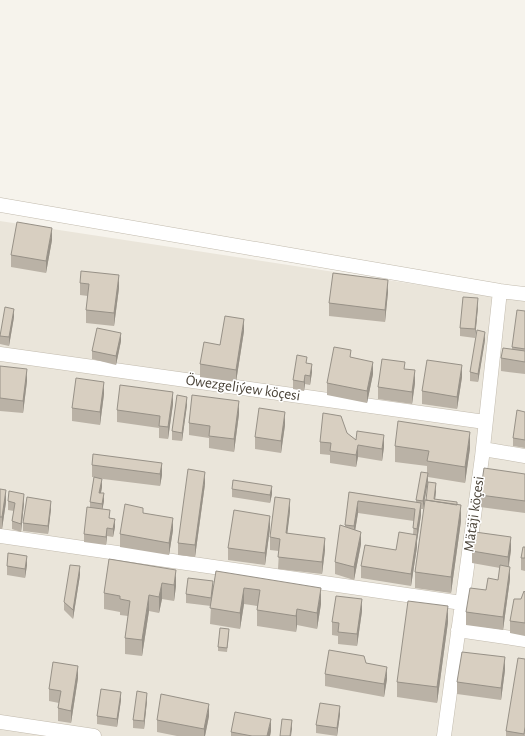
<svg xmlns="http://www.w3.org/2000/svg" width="525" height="736" viewBox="0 0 525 736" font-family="'Alegreya Sans',sans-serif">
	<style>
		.residential { fill: #eae5da }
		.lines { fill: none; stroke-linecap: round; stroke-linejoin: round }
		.minor-casing { stroke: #c2bbae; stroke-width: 15 }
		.minor { stroke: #fff; stroke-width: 14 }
		.wall { fill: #bab2a6 }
		.shaded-wall { fill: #979187 }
		.building { fill: #d8cfc1; stroke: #979187 }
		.labels { text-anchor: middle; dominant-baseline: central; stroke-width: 3; stroke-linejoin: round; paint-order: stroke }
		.street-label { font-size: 15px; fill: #4b4439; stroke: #fff }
	</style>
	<rect width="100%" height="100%" fill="#f6f3ec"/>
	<path class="residential" d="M 0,221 L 525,301 L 525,736 L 0,736 Z"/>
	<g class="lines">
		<g class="minor-casing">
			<path id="minor" d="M 0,205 L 500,291 L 525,294
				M 0,354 L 485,422
				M 483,449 L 525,456
				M 0,536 L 462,603
				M 458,630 L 525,640
				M 0,722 L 94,736
				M 444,736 L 482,457 L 500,291"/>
		</g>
		<use href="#minor" class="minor"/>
	</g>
	<path class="wall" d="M 52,240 L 46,273 L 11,267 L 11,255 Z
		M 80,283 L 119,288 L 114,326 L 86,323 L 86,310 L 88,296 L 80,295 Z
		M 388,292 L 385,322 L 329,316 L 329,303 Z
		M 478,307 L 475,338 L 460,336 L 460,328 Z
		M 525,311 L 525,374 L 501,371 L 501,358 L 512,349 L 512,347 Z
		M 14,317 L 9,346 L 0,344 L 0,336 Z
		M 244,331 L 236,382 L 200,377 L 200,364 L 220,345 Z
		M 485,340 L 478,382 L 470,381 L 470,372 Z
		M 121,341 L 116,365 L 92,359 L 92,351 Z
		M 351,358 L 373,374 L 367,403 L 327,395 L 327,383 Z
		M 307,363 L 312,372 L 310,385 L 305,384 L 304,391 L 293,389 L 293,380 Z
		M 0,366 L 27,381 L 23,413 L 0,411 Z
		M 405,369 L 415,383 L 412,404 L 378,399 L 378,387 Z
		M 462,377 L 457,409 L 422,404 L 422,391 Z
		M 104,394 L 100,425 L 72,421 L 72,408 Z
		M 173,404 L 168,439 L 159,438 L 159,428 L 117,422 L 117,410 Z
		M 187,405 L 182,441 L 172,440 L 172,431 Z
		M 525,412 L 525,448 L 513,446 L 513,438 Z
		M 239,414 L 234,452 L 209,448 L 209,438 L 189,435 L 189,423 Z
		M 285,425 L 281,453 L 255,449 L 255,437 Z
		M 347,433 L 356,440 L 384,447 L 382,461 L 358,457 L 356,467 L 330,463 L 330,455 L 320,454 L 320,442 Z
		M 395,446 L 470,448 L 465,483 L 428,477 L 428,481 L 423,509 L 421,509 L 421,515 L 417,541 L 417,547 L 411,586 L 361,578 L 361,566 L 396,550 L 413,534 L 414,521 L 358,513 L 355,530 L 361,544 L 354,580 L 335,574 L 335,562 L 345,526 L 349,492 L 416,502 L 416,500 L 427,473 L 427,466 L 395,462 Z
		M 162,463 L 162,475 L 160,486 L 95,478 L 102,487 L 101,493 L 104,501 L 102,509 L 110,518 L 115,527 L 113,537 L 107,536 L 106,545 L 84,542 L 84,534 L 90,507 L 90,502 L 94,477 L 92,477 L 92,465 Z
		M 525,474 L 525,513 L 480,507 L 480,495 Z
		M 205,484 L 195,557 L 178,555 L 178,543 Z
		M 0,489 L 6,502 L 2,529 L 0,529 Z
		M 232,489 L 272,494 L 270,503 L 232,497 Z
		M 436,492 L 435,499 L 457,505 L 461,521 L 451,593 L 415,588 L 415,572 Z
		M 8,501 L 24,503 L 21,532 L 12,529 L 12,521 L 14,511 L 8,510 Z
		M 51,509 L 48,534 L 23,531 L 23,523 Z
		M 290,511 L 287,533 L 325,550 L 322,574 L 278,569 L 279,551 L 270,550 L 270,537 Z
		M 143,513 L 173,530 L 169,555 L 120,547 L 120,534 Z
		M 270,528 L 265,565 L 228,560 L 228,548 Z
		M 525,547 L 525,571 L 521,570 L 521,558 Z
		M 511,550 L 509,566 L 510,579 L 503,630 L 466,625 L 466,612 L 498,580 L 500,568 L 472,563 L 472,551 Z
		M 109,559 L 176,586 L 174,601 L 162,599 L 159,613 L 149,611 L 142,656 L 125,654 L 125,638 L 128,616 L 120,615 L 120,612 L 104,609 L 104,593 Z
		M 27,565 L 25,578 L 7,575 L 7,566 Z
		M 216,571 L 321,604 L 317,629 L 297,625 L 296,632 L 257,626 L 257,606 L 244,604 L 240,629 L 210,624 L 211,606 L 186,603 L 186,594 L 213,590 Z
		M 80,575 L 73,619 L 64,610 L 64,602 Z
		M 525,592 L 525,636 L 510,633 L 510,621 Z
		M 362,611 L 357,646 L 338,644 L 338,636 L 332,635 L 332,622 Z
		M 448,622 L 437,703 L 397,697 L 397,682 Z
		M 229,634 L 227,652 L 218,651 L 218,647 Z
		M 525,659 L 525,736 L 506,736 L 506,731 Z
		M 366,663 L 387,679 L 384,697 L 325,686 L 325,674 Z
		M 505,670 L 501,700 L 457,694 L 457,682 Z
		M 78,678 L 71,723 L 58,721 L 58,708 L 59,703 L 49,701 L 49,689 Z
		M 121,700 L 117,727 L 97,724 L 97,716 Z
		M 147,701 L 144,729 L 133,728 L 133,720 Z
		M 340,714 L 337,736 L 316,733 L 316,725 Z
		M 209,716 L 205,736 L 177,736 L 157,732 L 157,720 Z
		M 271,731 L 270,736 L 231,736 L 231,732 Z"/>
	<path class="shaded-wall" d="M 52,228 L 52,240 L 46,273 L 46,261 Z
		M 119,275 L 119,288 L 114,326 L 114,313 Z
		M 388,280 L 388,292 L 385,322 L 385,310 Z
		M 478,298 L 478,307 L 475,338 L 475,329 Z
		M 14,309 L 14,317 L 9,346 L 9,337 Z
		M 244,319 L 244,331 L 236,382 L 236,370 Z
		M 485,332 L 485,340 L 478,382 L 478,374 Z
		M 121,333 L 121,341 L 116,365 L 116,356 Z
		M 373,362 L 373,374 L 367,403 L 367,391 Z
		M 312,364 L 312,372 L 310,385 L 310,376 Z
		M 462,365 L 462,377 L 457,409 L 457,397 Z
		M 27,369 L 27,381 L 23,413 L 23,401 Z
		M 415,370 L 415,383 L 412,404 L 412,392 Z
		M 305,375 L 305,384 L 304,391 L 304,382 Z
		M 104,382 L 104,394 L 100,425 L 100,412 Z
		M 173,392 L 173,404 L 168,439 L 168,427 Z
		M 187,397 L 187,405 L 182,441 L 182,433 Z
		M 239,401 L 239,414 L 234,452 L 234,439 Z
		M 285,412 L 285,425 L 281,453 L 281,441 Z
		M 470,432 L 470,448 L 465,483 L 465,467 Z
		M 384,435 L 384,447 L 382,461 L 382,449 Z
		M 358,445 L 358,457 L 356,467 L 356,455 Z
		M 162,463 L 162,475 L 160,486 L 160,474 Z
		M 205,472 L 205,484 L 195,557 L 195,545 Z
		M 428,473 L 428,481 L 423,509 L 423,501 Z
		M 102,479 L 102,487 L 99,502 L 99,493 Z
		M 436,483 L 436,492 L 434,507 L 434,499 Z
		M 272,486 L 272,494 L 270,503 L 270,495 Z
		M 6,490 L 6,502 L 2,529 L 2,517 Z
		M 104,493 L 104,501 L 102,512 L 102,504 Z
		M 24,494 L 24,503 L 21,532 L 21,524 Z
		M 290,499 L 290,511 L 286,545 L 286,533 Z
		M 51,501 L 51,509 L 48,534 L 48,526 Z
		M 358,501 L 358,513 L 354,538 L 354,526 Z
		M 421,503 L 421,515 L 417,541 L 417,529 Z
		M 461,505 L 461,521 L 451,593 L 451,577 Z
		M 270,516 L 270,528 L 265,565 L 265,553 Z
		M 173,518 L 173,530 L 169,555 L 169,543 Z
		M 115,519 L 115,527 L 113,537 L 113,529 Z
		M 107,528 L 107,536 L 106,545 L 106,537 Z
		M 361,532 L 361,544 L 354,580 L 354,567 Z
		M 417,535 L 417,547 L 411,586 L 411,574 Z
		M 511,537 L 511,550 L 508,569 L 508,557 Z
		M 325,538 L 325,550 L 322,574 L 322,562 Z
		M 27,556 L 27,565 L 25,578 L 25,569 Z
		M 80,566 L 80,575 L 73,619 L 73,610 Z
		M 510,567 L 510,579 L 503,630 L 503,617 Z
		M 176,570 L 176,586 L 174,601 L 174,585 Z
		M 213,581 L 213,590 L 211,606 L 211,598 Z
		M 162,583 L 162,599 L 159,613 L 159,597 Z
		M 244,588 L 244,604 L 240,629 L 240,613 Z
		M 321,588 L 321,604 L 317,629 L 317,613 Z
		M 149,595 L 149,611 L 142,656 L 142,640 Z
		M 362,599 L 362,611 L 357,646 L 357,634 Z
		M 448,606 L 448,622 L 437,703 L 437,687 Z
		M 297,609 L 297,625 L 296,632 L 296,616 Z
		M 505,657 L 505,670 L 501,700 L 501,688 Z
		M 78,666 L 78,678 L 71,723 L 71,711 Z
		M 387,667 L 387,679 L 384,697 L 384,684 Z
		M 121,692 L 121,700 L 117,727 L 117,719 Z
		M 147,693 L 147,701 L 144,729 L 144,721 Z
		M 209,704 L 209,716 L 205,736 L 204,736 L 204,729 Z
		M 340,706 L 340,714 L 337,736 L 337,728 Z
		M 271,719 L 271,731 L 270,736 L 267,736 Z
		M 292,720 L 292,729 L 291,736 L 290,736 Z"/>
	<path class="building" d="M 17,222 L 52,228 L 46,261 L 11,255 Z
		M 81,271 L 119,275 L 114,313 L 86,310 L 89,284 L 80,283 Z
		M 333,273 L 388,280 L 385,310 L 329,303 Z
		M 463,297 L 478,298 L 475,329 L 460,328 Z
		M 5,307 L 14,309 L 9,337 L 0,336 Z
		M 517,310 L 525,311 L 525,349 L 512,347 Z
		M 225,316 L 244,319 L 236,370 L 200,364 L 204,342 L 220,345 Z
		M 97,328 L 121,333 L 116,356 L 92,351 Z
		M 477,330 L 485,332 L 478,374 L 470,372 Z
		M 334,347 L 351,350 L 350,357 L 373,362 L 367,391 L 327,383 Z
		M 503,348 L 525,351 L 525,362 L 501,358 Z
		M 297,355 L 307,357 L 306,363 L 312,364 L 310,376 L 305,375 L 304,382 L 293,380 Z
		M 382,359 L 405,362 L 404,369 L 415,370 L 412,392 L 378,387 Z
		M 427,360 L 462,365 L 457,397 L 422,391 Z
		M 0,366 L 27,369 L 23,401 L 0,398 Z
		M 76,378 L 104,382 L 100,412 L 72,408 Z
		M 120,385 L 173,392 L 168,427 L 159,426 L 160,416 L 117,410 Z
		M 177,395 L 187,397 L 182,433 L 172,431 Z
		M 192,395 L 239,401 L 234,439 L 209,436 L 210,426 L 189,423 Z
		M 259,408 L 285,412 L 281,441 L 255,437 Z
		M 517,410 L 525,412 L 525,440 L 513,438 Z
		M 323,413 L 341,416 L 347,433 L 356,440 L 357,431 L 384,435 L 382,449 L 358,445 L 356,455 L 330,451 L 331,443 L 320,442 Z
		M 398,421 L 470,432 L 465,467 L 427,461 L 429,451 L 395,446 Z
		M 93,454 L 162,463 L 160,474 L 92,465 Z
		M 484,468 L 525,474 L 525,501 L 480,495 Z
		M 188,469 L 205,472 L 195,545 L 178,543 Z
		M 421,472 L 428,473 L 423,501 L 416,500 Z
		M 94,477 L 102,479 L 99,493 L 104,493 L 102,504 L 90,502 Z
		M 233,480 L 272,486 L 270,495 L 232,489 Z
		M 428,482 L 436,483 L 434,499 L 457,502 L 457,505 L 426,500 Z
		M 0,489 L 6,490 L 2,517 L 0,517 Z
		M 9,491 L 24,494 L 21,524 L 12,521 L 15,503 L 8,501 Z
		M 349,492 L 421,503 L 417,529 L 413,528 L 415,509 L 358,501 L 354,526 L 345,525 Z
		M 27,497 L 51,501 L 48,526 L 23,523 Z
		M 275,497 L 290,499 L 286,533 L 325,538 L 322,562 L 278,557 L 280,539 L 270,537 Z
		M 425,500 L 461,505 L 451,577 L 415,572 Z
		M 125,504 L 143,508 L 143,513 L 173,518 L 169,543 L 120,534 Z
		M 87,507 L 110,510 L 109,518 L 115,519 L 113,529 L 107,528 L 106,537 L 84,534 Z
		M 234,510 L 270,516 L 265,553 L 228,548 Z
		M 340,525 L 361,532 L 354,567 L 335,562 Z
		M 399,532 L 417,535 L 411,574 L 361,566 L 365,545 L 396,550 Z
		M 475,532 L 511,537 L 508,557 L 472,551 Z
		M 523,547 L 525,547 L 525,558 L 521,558 Z
		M 8,553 L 27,556 L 25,569 L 7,566 Z
		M 109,559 L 176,570 L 174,585 L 162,583 L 159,597 L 149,595 L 142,640 L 125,638 L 130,601 L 120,599 L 120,596 L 104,593 Z
		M 70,565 L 80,566 L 73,610 L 64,602 Z
		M 500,565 L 510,567 L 503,617 L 466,612 L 470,588 L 486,590 L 488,578 L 498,580 Z
		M 216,571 L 321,588 L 317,613 L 297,609 L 296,616 L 257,610 L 260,590 L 244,588 L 240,613 L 210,608 Z
		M 188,578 L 213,581 L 211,598 L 186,594 Z
		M 524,591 L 525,592 L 525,623 L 510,621 L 514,599 L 521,599 Z
		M 336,596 L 362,599 L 357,634 L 338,632 L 339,623 L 332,622 Z
		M 408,601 L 448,606 L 437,687 L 397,682 Z
		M 220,628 L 229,629 L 227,648 L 218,647 Z
		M 329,650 L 364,656 L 366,663 L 387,667 L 384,684 L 325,674 Z
		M 462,652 L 505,657 L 501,688 L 457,682 Z
		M 518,658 L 525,659 L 525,727 L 524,734 L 506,731 Z
		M 53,662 L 78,666 L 71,711 L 58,708 L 61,691 L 49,689 Z
		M 101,689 L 121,692 L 117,719 L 97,716 Z
		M 137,691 L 147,693 L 144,721 L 133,720 Z
		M 161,694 L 209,704 L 204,729 L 157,720 Z
		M 320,703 L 340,706 L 337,728 L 316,725 Z
		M 235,712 L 271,719 L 267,736 L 252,736 L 231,732 Z
		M 282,719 L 292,720 L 290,736 L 280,736 Z"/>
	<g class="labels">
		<g class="street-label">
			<text transform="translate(243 388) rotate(8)">Öwezgeliýew köçesi</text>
			<text transform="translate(474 514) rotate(-82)">Mätäji köçesi</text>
		</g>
	</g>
</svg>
